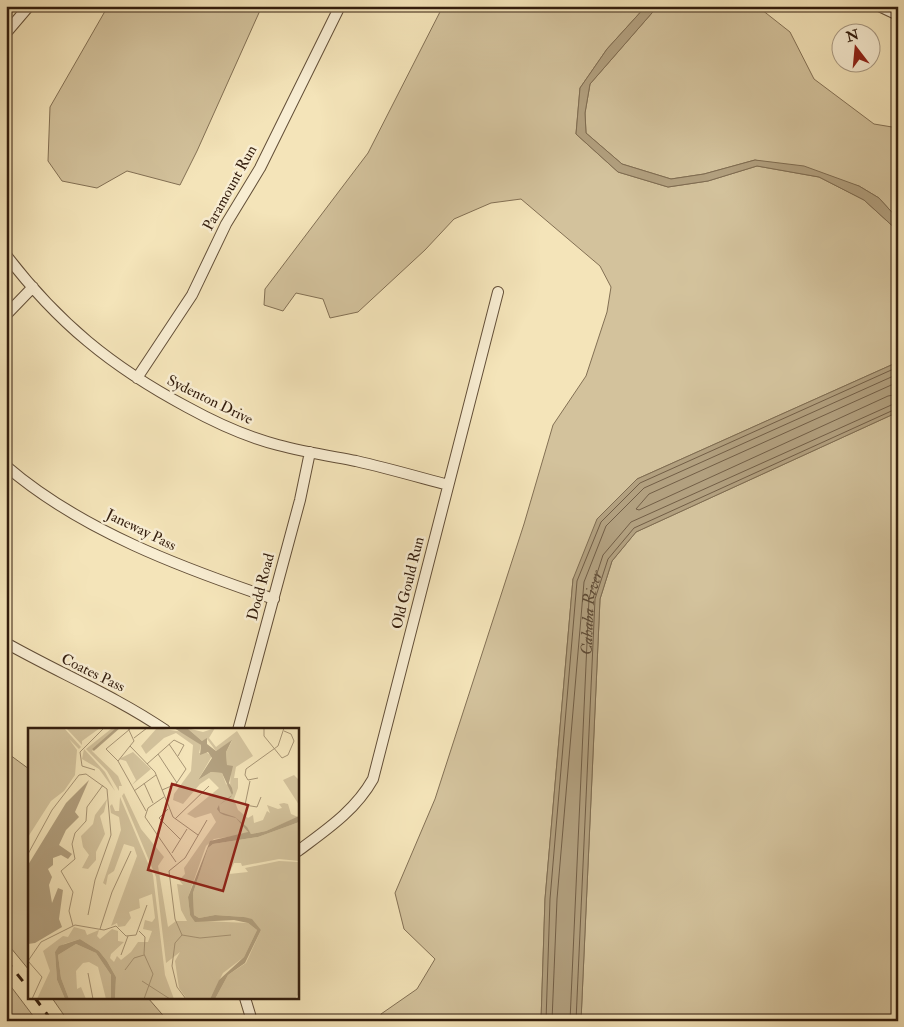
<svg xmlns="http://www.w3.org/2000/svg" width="904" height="1027" viewBox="0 0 904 1027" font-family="'IM FELL Double Pica',serif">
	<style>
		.green { fill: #d3c29c; stroke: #837054 }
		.water { fill: #b2a07f; stroke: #7f6c51 }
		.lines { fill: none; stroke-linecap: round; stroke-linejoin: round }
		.shore { stroke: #725e46; stroke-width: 1 }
		.street-casing { stroke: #634f38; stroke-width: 12 }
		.street { stroke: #f8edd2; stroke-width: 10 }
		.rail { stroke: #331d0d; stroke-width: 3; stroke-dasharray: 9 9; stroke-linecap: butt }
		.labels { text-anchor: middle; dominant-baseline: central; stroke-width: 5; stroke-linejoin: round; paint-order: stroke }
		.street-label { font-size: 15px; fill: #331d0d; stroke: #f8edd2 }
		.water-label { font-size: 16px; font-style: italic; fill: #5f4b35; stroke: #f8edd2 }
		.inset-river { fill: none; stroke: #b2a07f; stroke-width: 2.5 }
		.inset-road { fill: none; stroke: #a79474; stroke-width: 1 }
		.view { fill: #8f2418; fill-opacity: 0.15; stroke: #8f2418; stroke-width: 2.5 }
		.inset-edge { fill: none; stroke: #331d0d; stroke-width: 2.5 }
	</style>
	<rect width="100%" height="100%" fill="#f4e4b9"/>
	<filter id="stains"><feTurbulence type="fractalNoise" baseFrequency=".004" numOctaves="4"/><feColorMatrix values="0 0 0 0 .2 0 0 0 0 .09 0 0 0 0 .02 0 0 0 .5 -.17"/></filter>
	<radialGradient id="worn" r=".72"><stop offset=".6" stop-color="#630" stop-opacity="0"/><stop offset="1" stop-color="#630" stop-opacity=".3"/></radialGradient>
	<path class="green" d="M 108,6 L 262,6 L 197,151 L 180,185 L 127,171 L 97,188 L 62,181 L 48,161 L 50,107 Z
		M 443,6 L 646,6 L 607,49 L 580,88 L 576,134 L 618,172 L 668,187 L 708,181 L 757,166 L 819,177 L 864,200 L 898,231 L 898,362 L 637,479 L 573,579 L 545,899 L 541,1021 L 381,1021 L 381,1014 L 417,989 L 435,959 L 404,929 L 395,893 L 435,799 L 524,524 L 553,425 L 586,376 L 607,312 L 611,287 L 600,266 L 521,199 L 491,203 L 454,219 L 425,250 L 358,312 L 330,318 L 323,299 L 296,293 L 283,311 L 264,305 L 265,289 L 368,153 Z
		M 658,6 L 757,6 L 790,32 L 814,79 L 874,124 L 898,128 L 898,219 L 879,198 L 859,186 L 755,160 L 704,174 L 671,179 L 622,164 L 586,133 L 585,113 L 590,84 Z
		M 898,412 L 898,1021 L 581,1021 L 600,599 L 612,561 L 636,532 Z
		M 6,752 L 29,769 L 29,970 L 6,942 Z
		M 6,980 L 37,1021 L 6,1021 Z
		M 52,998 L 148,998 L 168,1021 L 68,1021 Z"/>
	<path class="water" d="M 646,6 L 658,6 L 590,84 L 585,113 L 586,133 L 622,164 L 671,179 L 704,174 L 755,160 L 804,166 L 859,186 L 879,198 L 898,219 L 898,231 L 864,200 L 819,177 L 757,166 L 708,181 L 668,187 L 618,172 L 576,134 L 580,88 L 607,49 Z
		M 898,362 L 898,412 L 636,532 L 612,561 L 600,599 L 581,1021 L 541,1021 L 545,899 L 573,579 L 597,519 L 637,479 Z"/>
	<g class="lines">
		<g class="shore">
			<path d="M 898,382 L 649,494 L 636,509 L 639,510 L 888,396 L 898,394"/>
			<path d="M 546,1021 L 550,899 L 577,581 L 601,522 L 640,483 L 898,367"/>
			<path d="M 552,1021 L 557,899 L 584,582 L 606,526 L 644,488 L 898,374"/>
			<path id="s1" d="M 570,1021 L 589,598 L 603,555 L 631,522 L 898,402"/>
			<path d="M 576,1021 L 595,599 L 608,559 L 634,528 L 898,408"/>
		</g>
		<g class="street-casing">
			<path id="street" d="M 879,6 L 898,15
				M 6,33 L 29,6
				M 6,255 C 58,323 112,367 187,407 C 216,423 247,437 278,445 C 304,452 330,456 356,461 C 387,468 418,477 448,485
				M 6,315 L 33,287
				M 137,378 L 192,295 L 226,224 L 260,168 L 340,6
				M 6,466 C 80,530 182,568 274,599
				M 6,643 C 59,673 115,696 165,730
				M 238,730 L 300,500 L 310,452
				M 298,851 C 326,830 355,811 373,779 L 498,292
				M 245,998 L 252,1021"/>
		</g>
		<use href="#street" class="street"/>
		<path class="rail" d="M 6,960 L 29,989
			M 35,998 L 52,1021"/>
	</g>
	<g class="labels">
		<g class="street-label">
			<text transform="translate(230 188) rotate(-61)">Paramount Run</text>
			<text transform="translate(210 400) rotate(26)">Sydenton Drive</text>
			<text transform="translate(141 530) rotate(26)">Janeway Pass</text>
			<text transform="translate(408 583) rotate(-76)">Old Gould Run</text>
			<text transform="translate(261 587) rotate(-75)">Dodd Road</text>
			<text transform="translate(93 673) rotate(26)">Coates Pass</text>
		</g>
		<g class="water-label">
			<text stroke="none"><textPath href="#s1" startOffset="409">Cahaba River</textPath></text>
		</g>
	</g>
	<g transform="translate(28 728)">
		<rect width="271" height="271" fill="#f4e4b9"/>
		<path d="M 0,0 L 36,0 L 53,19 L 51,21 L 41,11 L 49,22 L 47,47 L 36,63 L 23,73 L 0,109 ZM 72,0 L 54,13 L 54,17 L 38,0 ZM 89,0 L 64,23 L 90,48 L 94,58 L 91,58 L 91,63 L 79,43 L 58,21 L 83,1 ZM 129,0 L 156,4 L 173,17 L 171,25 L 178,24 L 184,28 L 170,52 L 183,44 L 194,45 L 198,56 L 202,58 L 203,40 L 199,37 L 198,24 L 204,13 L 188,23 L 179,11 L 174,13 L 159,0 L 175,4 L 187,0 L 181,10 L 188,19 L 209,3 L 225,28 L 208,39 L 206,50 L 210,50 L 210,60 L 206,71 L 210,82 L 220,90 L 225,87 L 226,95 L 235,92 L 239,83 L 242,85 L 239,77 L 250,81 L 254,80 L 251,76 L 256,75 L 260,76 L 263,86 L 270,89 L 238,103 L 223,106 L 219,100 L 220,106 L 186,111 L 178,118 L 160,169 L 162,187 L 176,193 L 220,195 L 229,202 L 216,229 L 195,245 L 182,271 L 159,271 L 151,260 L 147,233 L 152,224 L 138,235 L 128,149 L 94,68 L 96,65 L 113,101 L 136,129 L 130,138 L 140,199 L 148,193 L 159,193 L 153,182 L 149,156 L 155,157 L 151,152 L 157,146 L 156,140 L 188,94 L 183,85 L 167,90 L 159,86 L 191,60 L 181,50 L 172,56 L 155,76 L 145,72 L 146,66 L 163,43 L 165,17 L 148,5 L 136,10 L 118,26 L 113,18 ZM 56,21 L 77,44 L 87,63 L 71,41 L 54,31 ZM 105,24 L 123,41 L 104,57 L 108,52 L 98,33 L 91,31 ZM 266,47 L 271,52 L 271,77 L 255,52 ZM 92,69 L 125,147 L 137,247 L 146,271 L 87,271 L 88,249 L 79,233 L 71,223 L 52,211 L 36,216 L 27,224 L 29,252 L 37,271 L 9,271 L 22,243 L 15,223 L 35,208 L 40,209 L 46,199 L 57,202 L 59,207 L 71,202 L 69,208 L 72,211 L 84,201 L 90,203 L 90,213 L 96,214 L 83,226 L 82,230 L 86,234 L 89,228 L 93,232 L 103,224 L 110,214 L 120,214 L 124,203 L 115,201 L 117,192 L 124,194 L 127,190 L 124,166 L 111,171 L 112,180 L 101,184 L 103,190 L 97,198 L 90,199 L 89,195 L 83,198 L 109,128 L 106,119 L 96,116 L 86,143 L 80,147 L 78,157 L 75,155 L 93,102 L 91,89 L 83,85 L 82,78 L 84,76 L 87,83 L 91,83 ZM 79,71 L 76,84 L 72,88 L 77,106 L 68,124 L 68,132 L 60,141 L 54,140 L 61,127 L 55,119 L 53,108 L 65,96 L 67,87 ZM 271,94 L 271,133 L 251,131 L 214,138 L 213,135 L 206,135 L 201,146 L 220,144 L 217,140 L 251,133 L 271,134 L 272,264 L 267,271 L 187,271 L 200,247 L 218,235 L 233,202 L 216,189 L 187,187 L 171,190 L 166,187 L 165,165 L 180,120 L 185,116 L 230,109 ZM 48,216 L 68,225 L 83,247 L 83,271 L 78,271 L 70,239 L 61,234 L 55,235 L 48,243 L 49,261 L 53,259 L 58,271 L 41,271 L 33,250 L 30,227 Z" fill="#d3c29c"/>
		<path d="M 159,0 L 174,13 L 179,10 L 179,16 L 188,23 L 204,12 L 198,24 L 199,37 L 205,38 L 201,55 L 204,60 L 205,65 L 203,69 L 191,77 L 192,84 L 207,89 L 219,99 L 223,106 L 238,103 L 271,88 L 271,94 L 263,97 L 230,109 L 185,116 L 180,120 L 165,165 L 166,187 L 171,190 L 187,187 L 216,189 L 224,191 L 233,202 L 217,235 L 200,247 L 187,271 L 182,271 L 191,252 L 216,229 L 229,202 L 220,195 L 206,192 L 167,194 L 162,187 L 160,169 L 182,113 L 220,104 L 208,90 L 196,87 L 192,85 L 189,81 L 191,77 L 204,67 L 194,45 L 183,44 L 170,52 L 184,30 L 180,24 L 172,27 L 173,17 L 146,0 ZM 61,52 L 47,84 L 51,89 L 38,102 L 31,117 L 44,126 L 40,131 L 33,127 L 25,130 L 25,137 L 20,141 L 24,149 L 21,157 L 24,175 L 30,160 L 35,162 L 31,191 L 34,199 L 7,215 L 0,216 L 0,137 L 38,75 ZM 52,211 L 71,223 L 79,233 L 88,249 L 87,271 L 83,271 L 83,247 L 68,225 L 48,216 L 30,227 L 33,250 L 41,271 L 37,271 L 29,252 L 27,224 L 31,218 Z" fill="#b2a07f"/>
		<path class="inset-river" d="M 65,22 L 90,0"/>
		<path class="inset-road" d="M 100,0 L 106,13 L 90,33 L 118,83M 236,0 L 236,8 L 254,30 L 260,27 L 266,13 L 263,6 L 256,3M 106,10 L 119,0M 102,18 L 127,44 L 145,89 L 170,107M 130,26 L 149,55M 90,33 L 78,21 L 102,1M 119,36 L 146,12 L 156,17 L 150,28M 67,42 L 54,38 L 52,24 L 76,0M 230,50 L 220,52 L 217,47 L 218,41 L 250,18 L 256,0M 222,53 L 217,77 L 229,79 L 233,69M 116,55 L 125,75M 134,62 L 148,56 L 158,41 L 141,16M 106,63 L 128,47M 136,69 L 120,80 L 117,89 L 148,134M 140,81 L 131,90 L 153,112M 147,91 L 181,58M 179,92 L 157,130 L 141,143 L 147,191 L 154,207 L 172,210 L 203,207M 144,125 L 159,101M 0,126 L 24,82 L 51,47 L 58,46 L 79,61 L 83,107 L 67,152 L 60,187M 45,198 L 41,183 L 45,164 L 33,143 L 47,131 L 44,116 L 47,105 L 58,93 L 59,79 L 75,57M 72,201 L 84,164 L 103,123M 111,203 L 117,209 L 116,226 L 125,246 L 116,271M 154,207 L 147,215 L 144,238 L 149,259 L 158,271M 93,227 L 100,208M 0,233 L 13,214 L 47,197 L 76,202 L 88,198 L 98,208 L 108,207 L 119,177M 0,233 L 14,249 L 4,271M 97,242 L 106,230 L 116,227M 60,245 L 65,271M 114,253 L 142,271"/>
		<path class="view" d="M 144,56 L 220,77 L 195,163 L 120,142 Z"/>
		<rect width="271" height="271" class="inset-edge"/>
	</g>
	<rect width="904" height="1027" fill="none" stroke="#f4e4b9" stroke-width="25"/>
	<rect x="8" y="8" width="889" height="1012" fill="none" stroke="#331d0d" stroke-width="2.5"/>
	<rect x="12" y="12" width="879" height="1002" fill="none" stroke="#331d0d"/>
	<g transform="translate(856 48) rotate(344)"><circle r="24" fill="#f8edd2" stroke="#a99a83"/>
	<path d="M0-4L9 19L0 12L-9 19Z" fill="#8f2418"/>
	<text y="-8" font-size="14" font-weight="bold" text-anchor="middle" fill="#331d0d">N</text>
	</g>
	<rect width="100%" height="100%" filter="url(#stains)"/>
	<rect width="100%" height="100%" fill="url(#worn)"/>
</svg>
